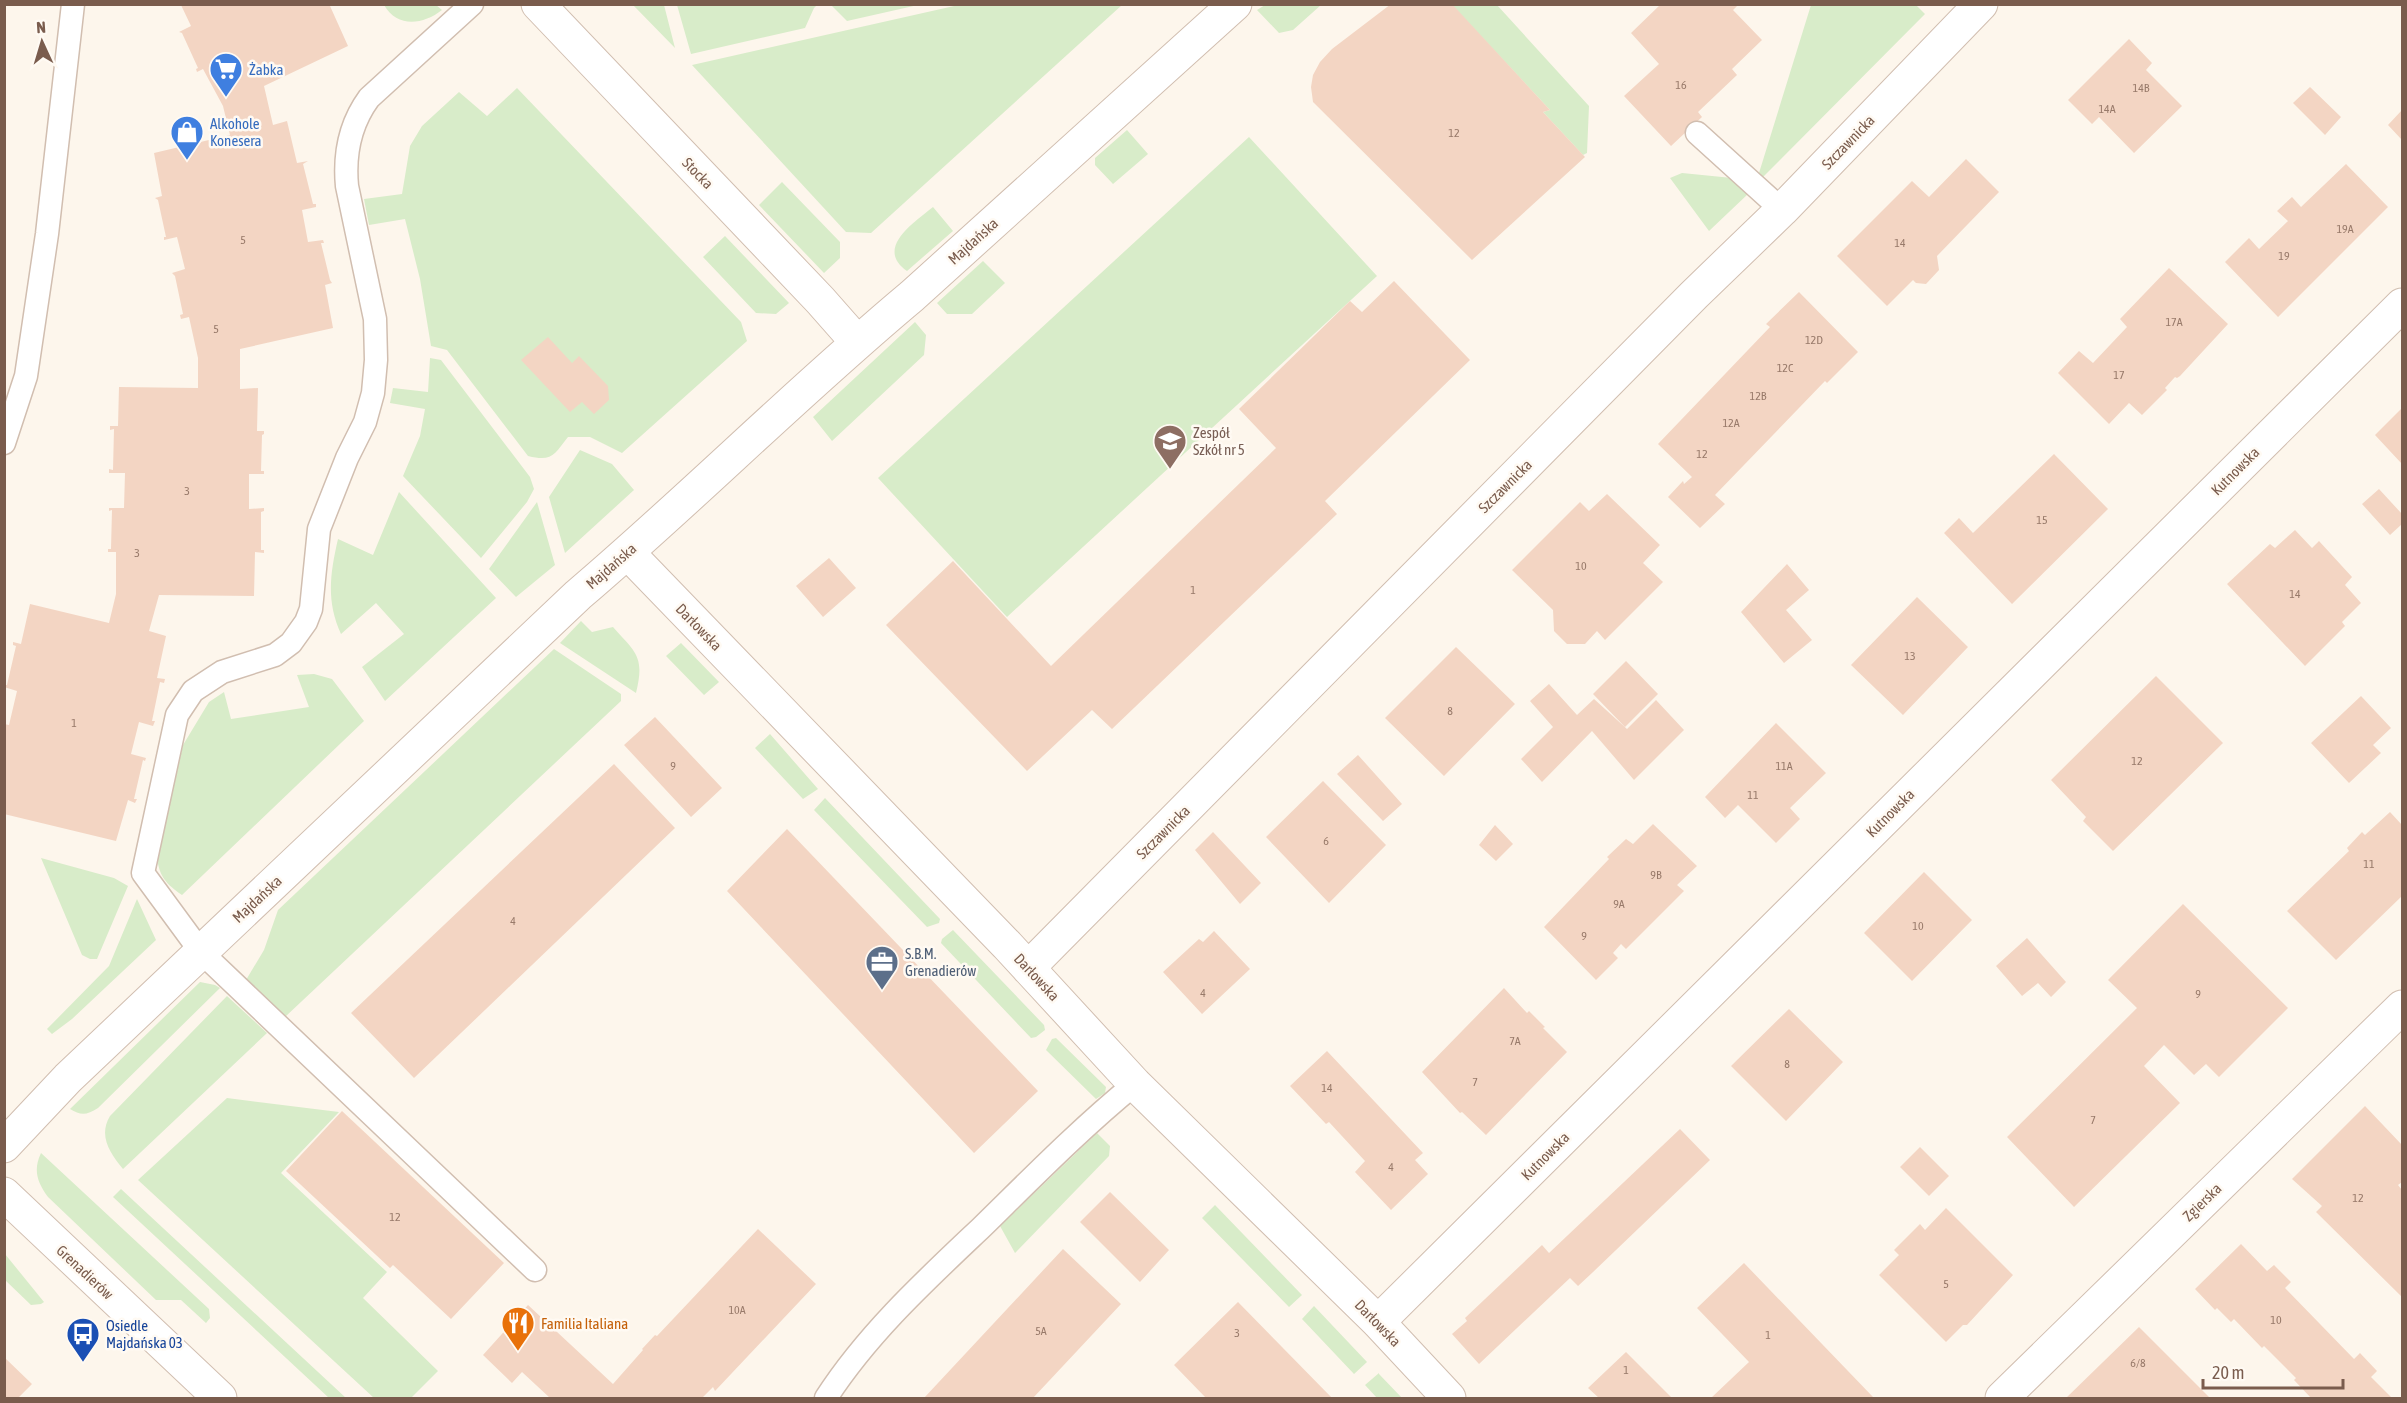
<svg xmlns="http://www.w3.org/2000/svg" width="2407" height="1403" viewBox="0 0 2407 1403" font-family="'Asap Condensed',sans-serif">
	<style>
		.green { fill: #d8ecc9 }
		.building { fill: #f3d5c3 }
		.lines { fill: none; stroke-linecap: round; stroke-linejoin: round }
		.service-casing { stroke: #d1beb0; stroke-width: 25 }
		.minor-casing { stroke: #d1beb0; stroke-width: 35 }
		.tertiary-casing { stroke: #d1beb0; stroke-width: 35 }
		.service { stroke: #fff; stroke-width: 22 }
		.minor { stroke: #fff; stroke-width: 33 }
		.tertiary { stroke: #fff; stroke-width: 33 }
		.labels { text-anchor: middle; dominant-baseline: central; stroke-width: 5; stroke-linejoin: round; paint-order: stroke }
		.number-label { font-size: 12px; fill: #987a6a }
		.shop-label { font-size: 15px; fill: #366cbe; stroke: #fffaf3; text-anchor: start }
		.street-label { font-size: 15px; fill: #7a5c4d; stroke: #fffaf3 }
		.education-label { font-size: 15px; fill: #785e54; stroke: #fffaf3; text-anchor: start }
		.service-label { font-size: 15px; fill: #4e5e75; stroke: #fffaf3; text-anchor: start }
		.food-label { font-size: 15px; fill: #c56008; stroke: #fffaf3; text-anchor: start }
		.transit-label { font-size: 15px; fill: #164399; stroke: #fffaf3; text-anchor: start }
	</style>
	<rect width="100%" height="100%" fill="#fdf6ec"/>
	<path class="green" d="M 963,4 L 1122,5 L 871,233 L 846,232 L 692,65 Z
		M 384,5 L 436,5 L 442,10 C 423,25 397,28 384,5 Z
		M 633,5 L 664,5 L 675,48 Z
		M 677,5 L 677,4 L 817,5 L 814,8 L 805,28 L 691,54 Z
		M 831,5 L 830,5 L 918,5 L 847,21 Z
		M 1265,5 L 1265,4 L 1321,5 L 1293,30 L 1279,33 L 1257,10 Z
		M 1452,5 L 1497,5 L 1589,106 L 1587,153 L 1583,155 L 1543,112 L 1550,110 Z
		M 1811,5 L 1916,5 L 1925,14 L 1763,177 L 1759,173 Z
		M 517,88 L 741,322 L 747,341 L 622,453 L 590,437 L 568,437 C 554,455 552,462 528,456 L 447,350 L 431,346 L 420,279 L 405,219 L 369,225 L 364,199 L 402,194 L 410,146 L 422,126 L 459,92 L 487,116 Z
		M 1127,130 L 1148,154 L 1113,184 L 1095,165 L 1095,158 Z
		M 1249,137 L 1377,276 L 1007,617 L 878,478 Z
		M 1682,173 L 1732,178 L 1748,194 L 1709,231 L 1670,178 Z
		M 782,182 L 840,242 L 840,258 L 824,273 L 759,205 Z
		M 933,207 L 953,231 L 907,271 C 874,248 915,222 933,207 Z
		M 725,236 L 789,303 L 776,314 L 756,313 L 703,257 Z
		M 983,261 L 1005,283 L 972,314 L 947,314 L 937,303 Z
		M 915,322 L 926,335 L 924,355 L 832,441 L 813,417 Z
		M 430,358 L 441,360 L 530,477 L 534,489 L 527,502 L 481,558 L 403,476 L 420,436 L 425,409 L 390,403 L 393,388 L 428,392 Z
		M 580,450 L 612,464 L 634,490 L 565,553 L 549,497 Z
		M 399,492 L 496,598 L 385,701 L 362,667 L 404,634 L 376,603 L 341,634 C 326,601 330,574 338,539 L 373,555 Z
		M 537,502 L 555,565 L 516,597 L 489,569 Z
		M 581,621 L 592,632 L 613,627 C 636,653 645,656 636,693 L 560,643 Z
		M 681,643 L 719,682 L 704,695 L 666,656 Z
		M 554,649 L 621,694 L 621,701 L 285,1017 L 246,980 L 264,950 L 278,910 Z
		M 314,674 L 332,679 L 364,721 L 182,895 C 166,884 159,876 157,857 L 183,745 L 209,702 L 224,692 L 231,719 L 309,707 L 297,675 Z
		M 770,734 L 818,789 L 803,799 L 755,748 Z
		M 825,798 L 940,919 L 939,923 L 927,927 L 814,810 Z
		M 41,858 L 114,878 L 128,886 L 97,959 L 90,959 L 82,955 Z
		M 137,899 L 156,940 L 72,1019 L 52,1034 L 47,1029 L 109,966 Z
		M 953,930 L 1044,1025 L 1045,1030 L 1036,1037 L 1031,1038 L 941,943 L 942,939 Z
		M 200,982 L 215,985 L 220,988 L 98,1108 C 87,1115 81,1116 70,1109 Z
		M 227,996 L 267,1033 L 123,1169 C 110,1153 98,1136 110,1116 Z
		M 1056,1038 L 1106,1087 L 1105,1093 L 1096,1099 L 1046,1050 L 1052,1039 Z
		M 227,1098 L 339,1112 L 281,1173 L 387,1272 L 363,1298 L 438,1371 L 411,1398 L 374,1398 L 138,1180 Z
		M 1097,1133 L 1110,1146 L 1109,1156 L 1015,1253 L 1000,1226 Z
		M 41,1153 L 209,1309 L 210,1318 L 206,1323 L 181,1300 L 156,1300 L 48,1197 C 37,1182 33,1170 41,1153 Z
		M 121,1189 L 346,1398 L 329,1398 L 113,1197 Z
		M 1215,1205 L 1302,1295 L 1289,1307 L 1202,1218 Z
		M 5,1254 L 44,1302 L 41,1304 L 31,1305 L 5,1280 Z
		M 1314,1306 L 1367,1362 L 1354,1374 L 1302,1319 Z
		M 1379,1373 L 1379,1374 L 1402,1398 L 1377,1398 L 1365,1385 Z"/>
	<path class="building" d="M 1391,4 L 1452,4 L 1550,110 L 1543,112 L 1585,157 L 1472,260 L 1313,102 L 1311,87 L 1313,75 L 1320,62 L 1332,49 Z
		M 1661,4 L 1739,4 L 1733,10 L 1762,40 L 1732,69 L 1737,75 L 1698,112 L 1702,117 L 1671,146 L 1624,96 L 1659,64 L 1631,33 Z
		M 181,5 L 334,5 L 330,6 L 348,46 L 264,86 L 273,125 L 287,121 L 297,163 L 308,161 L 303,164 L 313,204 L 316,204 L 316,207 L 302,210 L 308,242 L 323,240 L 324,243 L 321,243 L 330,280 L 332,283 L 325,285 L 333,328 L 240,349 L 240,389 L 258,388 L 257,431 L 264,431 L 264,434 L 262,435 L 261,471 L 264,471 L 264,474 L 249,474 L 249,509 L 264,508 L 264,511 L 261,512 L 261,550 L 264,550 L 264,553 L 255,552 L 254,596 L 159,595 L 149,631 L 166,636 L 157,678 L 165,679 L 164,683 L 160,682 L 152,721 L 155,721 L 153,726 L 139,722 L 131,754 L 146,758 L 145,761 L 143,760 L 134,799 L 137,799 L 135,803 L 128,800 L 116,841 L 4,814 L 4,724 L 9,725 L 17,691 L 4,687 L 4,685 L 7,685 L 16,646 L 13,645 L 13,642 L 21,644 L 30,604 L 109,623 L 116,594 L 116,552 L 108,552 L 108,549 L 111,549 L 112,510 L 109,511 L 109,508 L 124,508 L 125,473 L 109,473 L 109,469 L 113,470 L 114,429 L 110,430 L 110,426 L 118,426 L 119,387 L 198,388 L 198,358 L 189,317 L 181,319 L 180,315 L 183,314 L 175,276 L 172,273 L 185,269 L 177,237 L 164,240 L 164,237 L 166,237 L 158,200 L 155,198 L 162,196 L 154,153 L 230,135 L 223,106 L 203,69 L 197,72 L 196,69 L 198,68 L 182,33 L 179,32 L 191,26 Z
		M 2129,39 L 2152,63 L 2146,70 L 2182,106 L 2134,153 L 2099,117 L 2092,124 L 2068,100 Z
		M 2310,87 L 2341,117 L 2325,135 L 2293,103 Z
		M 2402,110 L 2402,140 L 2388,125 Z
		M 1966,159 L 1999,192 L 1937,256 L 1939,270 L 1926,284 L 1916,283 L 1913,280 L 1887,306 L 1837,256 L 1912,181 L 1929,197 Z
		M 2346,164 L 2388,207 L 2278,317 L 2225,262 L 2249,238 L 2259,249 L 2288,221 L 2277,211 L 2292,197 L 2301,207 Z
		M 2169,268 L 2228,324 L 2180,376 L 2177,378 L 2175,377 L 2165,388 L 2167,390 L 2142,415 L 2129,403 L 2109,424 L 2058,373 L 2079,351 L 2093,363 L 2127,327 L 2120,319 Z
		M 1394,281 L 1470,360 L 1325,501 L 1337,514 L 1112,729 L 1092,710 L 1027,771 L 886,625 L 953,561 L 1051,666 L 1276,448 L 1239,409 L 1350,301 L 1362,312 Z
		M 1799,292 L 1858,352 L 1827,383 L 1825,381 L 1715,495 L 1725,504 L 1700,528 L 1668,497 L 1683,481 L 1684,484 L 1692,477 L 1658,444 L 1770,327 L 1766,324 Z
		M 548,337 L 572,363 L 579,356 L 608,386 L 609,400 L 594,414 L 582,402 L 570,412 L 521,360 Z
		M 2402,408 L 2402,464 L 2375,435 Z
		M 2054,454 L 2108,509 L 2012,604 L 1944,533 L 1959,518 L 1973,533 Z
		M 2379,489 L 2402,514 L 2402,524 L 2390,535 L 2362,504 Z
		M 1607,494 L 1660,545 L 1643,563 L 1663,582 L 1605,640 L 1597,631 L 1585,644 L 1567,644 L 1554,631 L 1553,610 L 1512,570 L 1580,502 L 1589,511 Z
		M 2295,530 L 2312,548 L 2319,541 L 2352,577 L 2345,585 L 2361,603 L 2342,622 L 2345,626 L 2305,666 L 2227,584 L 2270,544 L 2275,548 Z
		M 829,558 L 856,588 L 823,617 L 796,586 Z
		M 1787,564 L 1809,590 L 1786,610 L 1812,640 L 1784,663 L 1741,612 Z
		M 1917,597 L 1968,647 L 1903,715 L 1851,665 Z
		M 1456,647 L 1515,704 L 1444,776 L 1385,718 Z
		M 1626,661 L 1658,694 L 1625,727 L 1593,694 Z
		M 2156,676 L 2223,743 L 2113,851 L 2083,821 L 2086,817 L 2051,780 Z
		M 1549,684 L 1577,715 L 1594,699 L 1627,729 L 1656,700 L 1684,730 L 1634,780 L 1592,731 L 1542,782 L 1521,759 L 1553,727 L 1530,701 Z
		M 2361,696 L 2391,728 L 2373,745 L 2381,753 L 2349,783 L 2311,743 Z
		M 655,717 L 722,788 L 691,817 L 624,745 Z
		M 1776,723 L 1826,773 L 1790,808 L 1800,819 L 1776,843 L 1738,805 L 1725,818 L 1705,797 Z
		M 1358,755 L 1402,804 L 1383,821 L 1337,774 Z
		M 614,764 L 675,828 L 414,1078 L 351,1013 Z
		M 1323,781 L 1386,845 L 1329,903 L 1266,837 Z
		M 2390,812 L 2402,825 L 2402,896 L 2336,960 L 2287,911 L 2349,851 L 2347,848 L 2362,832 L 2365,835 Z
		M 1653,824 L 1697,866 L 1677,885 L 1684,891 L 1626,949 L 1621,944 L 1613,953 L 1618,958 L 1596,980 L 1544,927 L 1609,859 L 1607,857 L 1626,839 L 1633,844 Z
		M 1495,825 L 1513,844 L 1496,861 L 1479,845 Z
		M 787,829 L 1038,1091 L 974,1153 L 727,891 Z
		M 1213,832 L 1261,883 L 1240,904 L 1195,850 Z
		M 1924,872 L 1972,920 L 1912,981 L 1864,933 Z
		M 2183,904 L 2288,1008 L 2219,1077 L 2206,1064 L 2194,1075 L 2164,1045 L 2144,1066 L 2180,1103 L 2074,1207 L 2007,1137 L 2137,1008 L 2108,980 Z
		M 1214,931 L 1250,969 L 1202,1014 L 1163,972 L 1199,939 L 1203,942 Z
		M 2027,938 L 2066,982 L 2051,997 L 2038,983 L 2022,996 L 1996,966 Z
		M 1504,988 L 1527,1013 L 1529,1011 L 1545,1027 L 1543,1028 L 1567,1052 L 1486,1135 L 1462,1112 L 1460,1113 L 1422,1072 Z
		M 1789,1009 L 1843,1062 L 1786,1121 L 1731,1066 Z
		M 1327,1051 L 1423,1153 L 1415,1160 L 1428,1174 L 1391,1210 L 1355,1172 L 1365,1161 L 1329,1122 L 1326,1124 L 1290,1086 Z
		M 2365,1106 L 2402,1145 L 2402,1182 L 2398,1185 L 2402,1190 L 2402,1297 L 2316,1212 L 2322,1206 L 2292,1179 Z
		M 342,1111 L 504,1263 L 451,1319 L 393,1265 L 390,1268 L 286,1171 Z
		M 1680,1129 L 1710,1160 L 1592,1273 L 1578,1286 L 1570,1278 L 1479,1364 L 1452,1334 L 1467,1321 L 1465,1318 L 1542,1245 L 1549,1253 Z
		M 1920,1147 L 1949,1176 L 1929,1196 L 1900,1167 Z
		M 1110,1192 L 1169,1250 L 1140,1282 L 1080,1222 Z
		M 1946,1208 L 2013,1275 L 1967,1325 L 1963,1325 L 1946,1342 L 1879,1275 L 1899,1255 L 1894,1250 L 1920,1224 L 1925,1230 Z
		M 758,1229 L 816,1284 L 715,1391 L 713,1387 L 702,1398 L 550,1398 L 522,1372 L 512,1383 L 483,1355 L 528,1305 L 613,1384 L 643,1350 L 642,1349 L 655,1335 L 657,1336 Z
		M 2241,1244 L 2267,1271 L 2274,1265 L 2291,1282 L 2285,1288 L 2354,1359 L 2360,1353 L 2377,1371 L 2371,1377 L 2392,1398 L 2311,1398 L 2294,1380 L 2296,1378 L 2264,1346 L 2262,1348 L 2234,1319 L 2231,1322 L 2217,1308 L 2215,1310 L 2195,1289 Z
		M 1063,1249 L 1121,1304 L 1033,1398 L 924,1398 Z
		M 1744,1263 L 1873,1397 L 1872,1398 L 1711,1398 L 1749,1362 L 1697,1308 Z
		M 1238,1302 L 1332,1398 L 1206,1398 L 1174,1365 Z
		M 2139,1327 L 2210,1398 L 2066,1398 Z
		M 1626,1352 L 1672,1398 L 1599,1398 L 1588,1388 Z
		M 4,1357 L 32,1384 L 18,1398 L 4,1398 Z"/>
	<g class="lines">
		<g class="service-casing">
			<path id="service" d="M 472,4 L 369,98 C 350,124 344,154 347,186 L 375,319 L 376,360 L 373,393 L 365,422 L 347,458 L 319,529 L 311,609 L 306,622 L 291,643 L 275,655 L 222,672 L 193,691 L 177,715 L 143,873 L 201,952 L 535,1270
				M 1697,133 L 1782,210
				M 4,443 L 26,376 L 47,234 L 73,4
				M 826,1398 C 868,1333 926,1280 982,1227 C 1032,1178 1081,1128 1135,1084"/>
		</g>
		<g class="minor-casing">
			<path id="minor" d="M 538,4 L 820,300 L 857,342
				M 628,553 L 1007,945 L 1135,1084 L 1378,1322 L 1449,1398
				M 1028,968 L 1694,295 L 1782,210 L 1981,4
				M 4,1146 L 68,1078 L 578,595 C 692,498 797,392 912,296 L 1235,4
				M 1378,1322 L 2402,305
				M 2002,1398 L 2402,1007"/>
		</g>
		<g class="tertiary-casing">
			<path id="tertiary" d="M 4,1194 L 220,1398"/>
		</g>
		<use href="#service" class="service"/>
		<use href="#minor" class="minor"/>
		<use href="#tertiary" class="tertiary"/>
	</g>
	<defs>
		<g id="supermarket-pin" transform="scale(1.725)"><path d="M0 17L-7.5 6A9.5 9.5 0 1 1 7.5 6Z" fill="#3f7fe0" stroke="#fffaf3"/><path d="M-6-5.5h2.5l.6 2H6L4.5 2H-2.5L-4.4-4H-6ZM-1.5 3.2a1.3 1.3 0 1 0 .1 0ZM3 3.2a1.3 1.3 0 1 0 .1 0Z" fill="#fff"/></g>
		<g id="shop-pin" transform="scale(1.725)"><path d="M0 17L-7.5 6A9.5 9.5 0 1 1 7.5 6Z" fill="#3f7fe0" stroke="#fffaf3"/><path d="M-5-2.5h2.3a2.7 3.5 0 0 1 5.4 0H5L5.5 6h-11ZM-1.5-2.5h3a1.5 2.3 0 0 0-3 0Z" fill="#fff"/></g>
		<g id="school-pin" transform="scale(1.725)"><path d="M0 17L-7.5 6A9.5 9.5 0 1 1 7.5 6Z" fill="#8d6e63" stroke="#fffaf3"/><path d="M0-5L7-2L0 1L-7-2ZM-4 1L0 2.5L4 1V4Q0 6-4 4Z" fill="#fff"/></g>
		<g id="office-pin" transform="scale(1.725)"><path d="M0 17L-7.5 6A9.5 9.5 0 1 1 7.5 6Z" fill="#5c6f8a" stroke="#fffaf3"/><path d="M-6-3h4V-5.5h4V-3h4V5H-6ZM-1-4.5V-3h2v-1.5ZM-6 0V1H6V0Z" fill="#fff"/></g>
		<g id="restaurant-pin" transform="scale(1.725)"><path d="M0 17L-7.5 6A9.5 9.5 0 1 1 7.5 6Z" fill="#e8710a" stroke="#fffaf3"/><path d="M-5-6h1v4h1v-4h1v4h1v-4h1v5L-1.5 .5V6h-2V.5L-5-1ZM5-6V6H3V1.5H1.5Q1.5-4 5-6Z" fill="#fff"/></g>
		<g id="bus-pin" transform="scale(1.725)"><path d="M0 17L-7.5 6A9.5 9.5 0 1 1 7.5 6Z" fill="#1a4fb4" stroke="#fffaf3"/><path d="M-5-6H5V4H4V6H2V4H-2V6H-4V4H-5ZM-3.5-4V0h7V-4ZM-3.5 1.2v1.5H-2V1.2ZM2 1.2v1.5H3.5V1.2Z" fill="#fff"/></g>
	</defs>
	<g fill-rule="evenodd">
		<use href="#supermarket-pin" x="226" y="69"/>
		<use href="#shop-pin" x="187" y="132"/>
		<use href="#school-pin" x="1170" y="441"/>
		<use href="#office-pin" x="882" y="962"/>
		<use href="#restaurant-pin" x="518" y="1323"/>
		<use href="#bus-pin" x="83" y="1334"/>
	</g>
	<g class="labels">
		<g class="number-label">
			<text x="1681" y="85">16</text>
			<text x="2141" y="88">14B</text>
			<text x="2107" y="109">14A</text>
			<text x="1454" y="133">12</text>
			<text x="2345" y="229">19A</text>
			<text x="243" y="240">5</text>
			<text x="1900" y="243">14</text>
			<text x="2284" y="256">19</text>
			<text x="2174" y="322">17A</text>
			<text x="216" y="329">5</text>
			<text x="1814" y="340">12D</text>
			<text x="1785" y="368">12C</text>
			<text x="2119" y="375">17</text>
			<text x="1758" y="396">12B</text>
			<text x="1731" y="423">12A</text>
			<text x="1702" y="454">12</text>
			<text x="187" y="491">3</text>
			<text x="2042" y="520">15</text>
			<text x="137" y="553">3</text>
			<text x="1581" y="566">10</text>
			<text x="1193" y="590">1</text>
			<text x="2295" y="594">14</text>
			<text x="1910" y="656">13</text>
			<text x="1450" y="711">8</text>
			<text x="74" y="723">1</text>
			<text x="2137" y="761">12</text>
			<text x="673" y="766">9</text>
			<text x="1784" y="766">11A</text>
			<text x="1753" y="795">11</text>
			<text x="1326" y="841">6</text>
			<text x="2369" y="864">11</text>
			<text x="1656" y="875">9B</text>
			<text x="1619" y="904">9A</text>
			<text x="513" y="921">4</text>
			<text x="1918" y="926">10</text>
			<text x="1584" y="936">9</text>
			<text x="1203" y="993">4</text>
			<text x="2198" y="994">9</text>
			<text x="1515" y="1041">7A</text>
			<text x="1787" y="1064">8</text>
			<text x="1475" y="1082">7</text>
			<text x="1327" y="1088">14</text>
			<text x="2093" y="1120">7</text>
			<text x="1391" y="1167">4</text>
			<text x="2358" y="1198">12</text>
			<text x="395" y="1217">12</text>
			<text x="1946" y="1284">5</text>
			<text x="737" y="1310">10A</text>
			<text x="2276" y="1320">10</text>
			<text x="1041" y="1331">5A</text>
			<text x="1237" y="1333">3</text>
			<text x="1768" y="1335">1</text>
			<text x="2138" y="1363">6/8</text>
			<text x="1626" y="1370">1</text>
		</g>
		<g class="shop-label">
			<text x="249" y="69">Żabka</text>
			<text x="210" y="123">Alkohole<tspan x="210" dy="17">Konesera</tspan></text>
		</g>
		<g class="street-label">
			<text transform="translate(1848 142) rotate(-46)">Szczawnicka</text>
			<text transform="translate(698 173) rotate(46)">Stocka</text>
			<text transform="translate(973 241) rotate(-42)">Majdańska</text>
			<text transform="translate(2235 471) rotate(-45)">Kutnowska</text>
			<text transform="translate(1505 486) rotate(-45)">Szczawnicka</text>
			<text transform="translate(611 566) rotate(-41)">Majdańska</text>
			<text transform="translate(699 627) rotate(46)">Darłowska</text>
			<text transform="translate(1890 813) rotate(-45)">Kutnowska</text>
			<text transform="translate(1163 832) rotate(-45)">Szczawnicka</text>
			<text transform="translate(257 899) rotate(-43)">Majdańska</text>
			<text transform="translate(1037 977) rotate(47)">Darłowska</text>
			<text transform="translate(1545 1156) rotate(-45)">Kutnowska</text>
			<text transform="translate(2202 1202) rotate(-44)">Zgierska</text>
			<text transform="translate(85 1272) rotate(43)">Grenadierów</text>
			<text transform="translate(1378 1323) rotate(46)">Darłowska</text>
		</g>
		<g class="education-label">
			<text x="1193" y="432">Zespół<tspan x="1193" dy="17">Szkół nr 5</tspan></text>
		</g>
		<g class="service-label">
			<text x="905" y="953">S.B.M.<tspan x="905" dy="17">Grenadierów</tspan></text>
		</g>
		<g class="food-label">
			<text x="541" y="1323">Familia Italiana</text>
		</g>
		<g class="transit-label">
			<text x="106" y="1325">Osiedle<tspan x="106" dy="17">Majdańska 03</tspan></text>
		</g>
	</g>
	<rect width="2407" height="1403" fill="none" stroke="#7a5c4d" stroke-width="12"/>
	<g transform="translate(42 42) rotate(356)" stroke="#fffaf3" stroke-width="4.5" paint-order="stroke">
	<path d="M0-4.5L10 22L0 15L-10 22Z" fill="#7a5c4d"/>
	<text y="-9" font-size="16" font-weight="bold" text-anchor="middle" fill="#7a5c4d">N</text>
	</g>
	<path d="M2203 1379v9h140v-9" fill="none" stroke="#7a5c4d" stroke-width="3"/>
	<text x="2212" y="1379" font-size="18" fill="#7a5c4d" stroke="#fffaf3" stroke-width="4.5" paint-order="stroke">20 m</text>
</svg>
